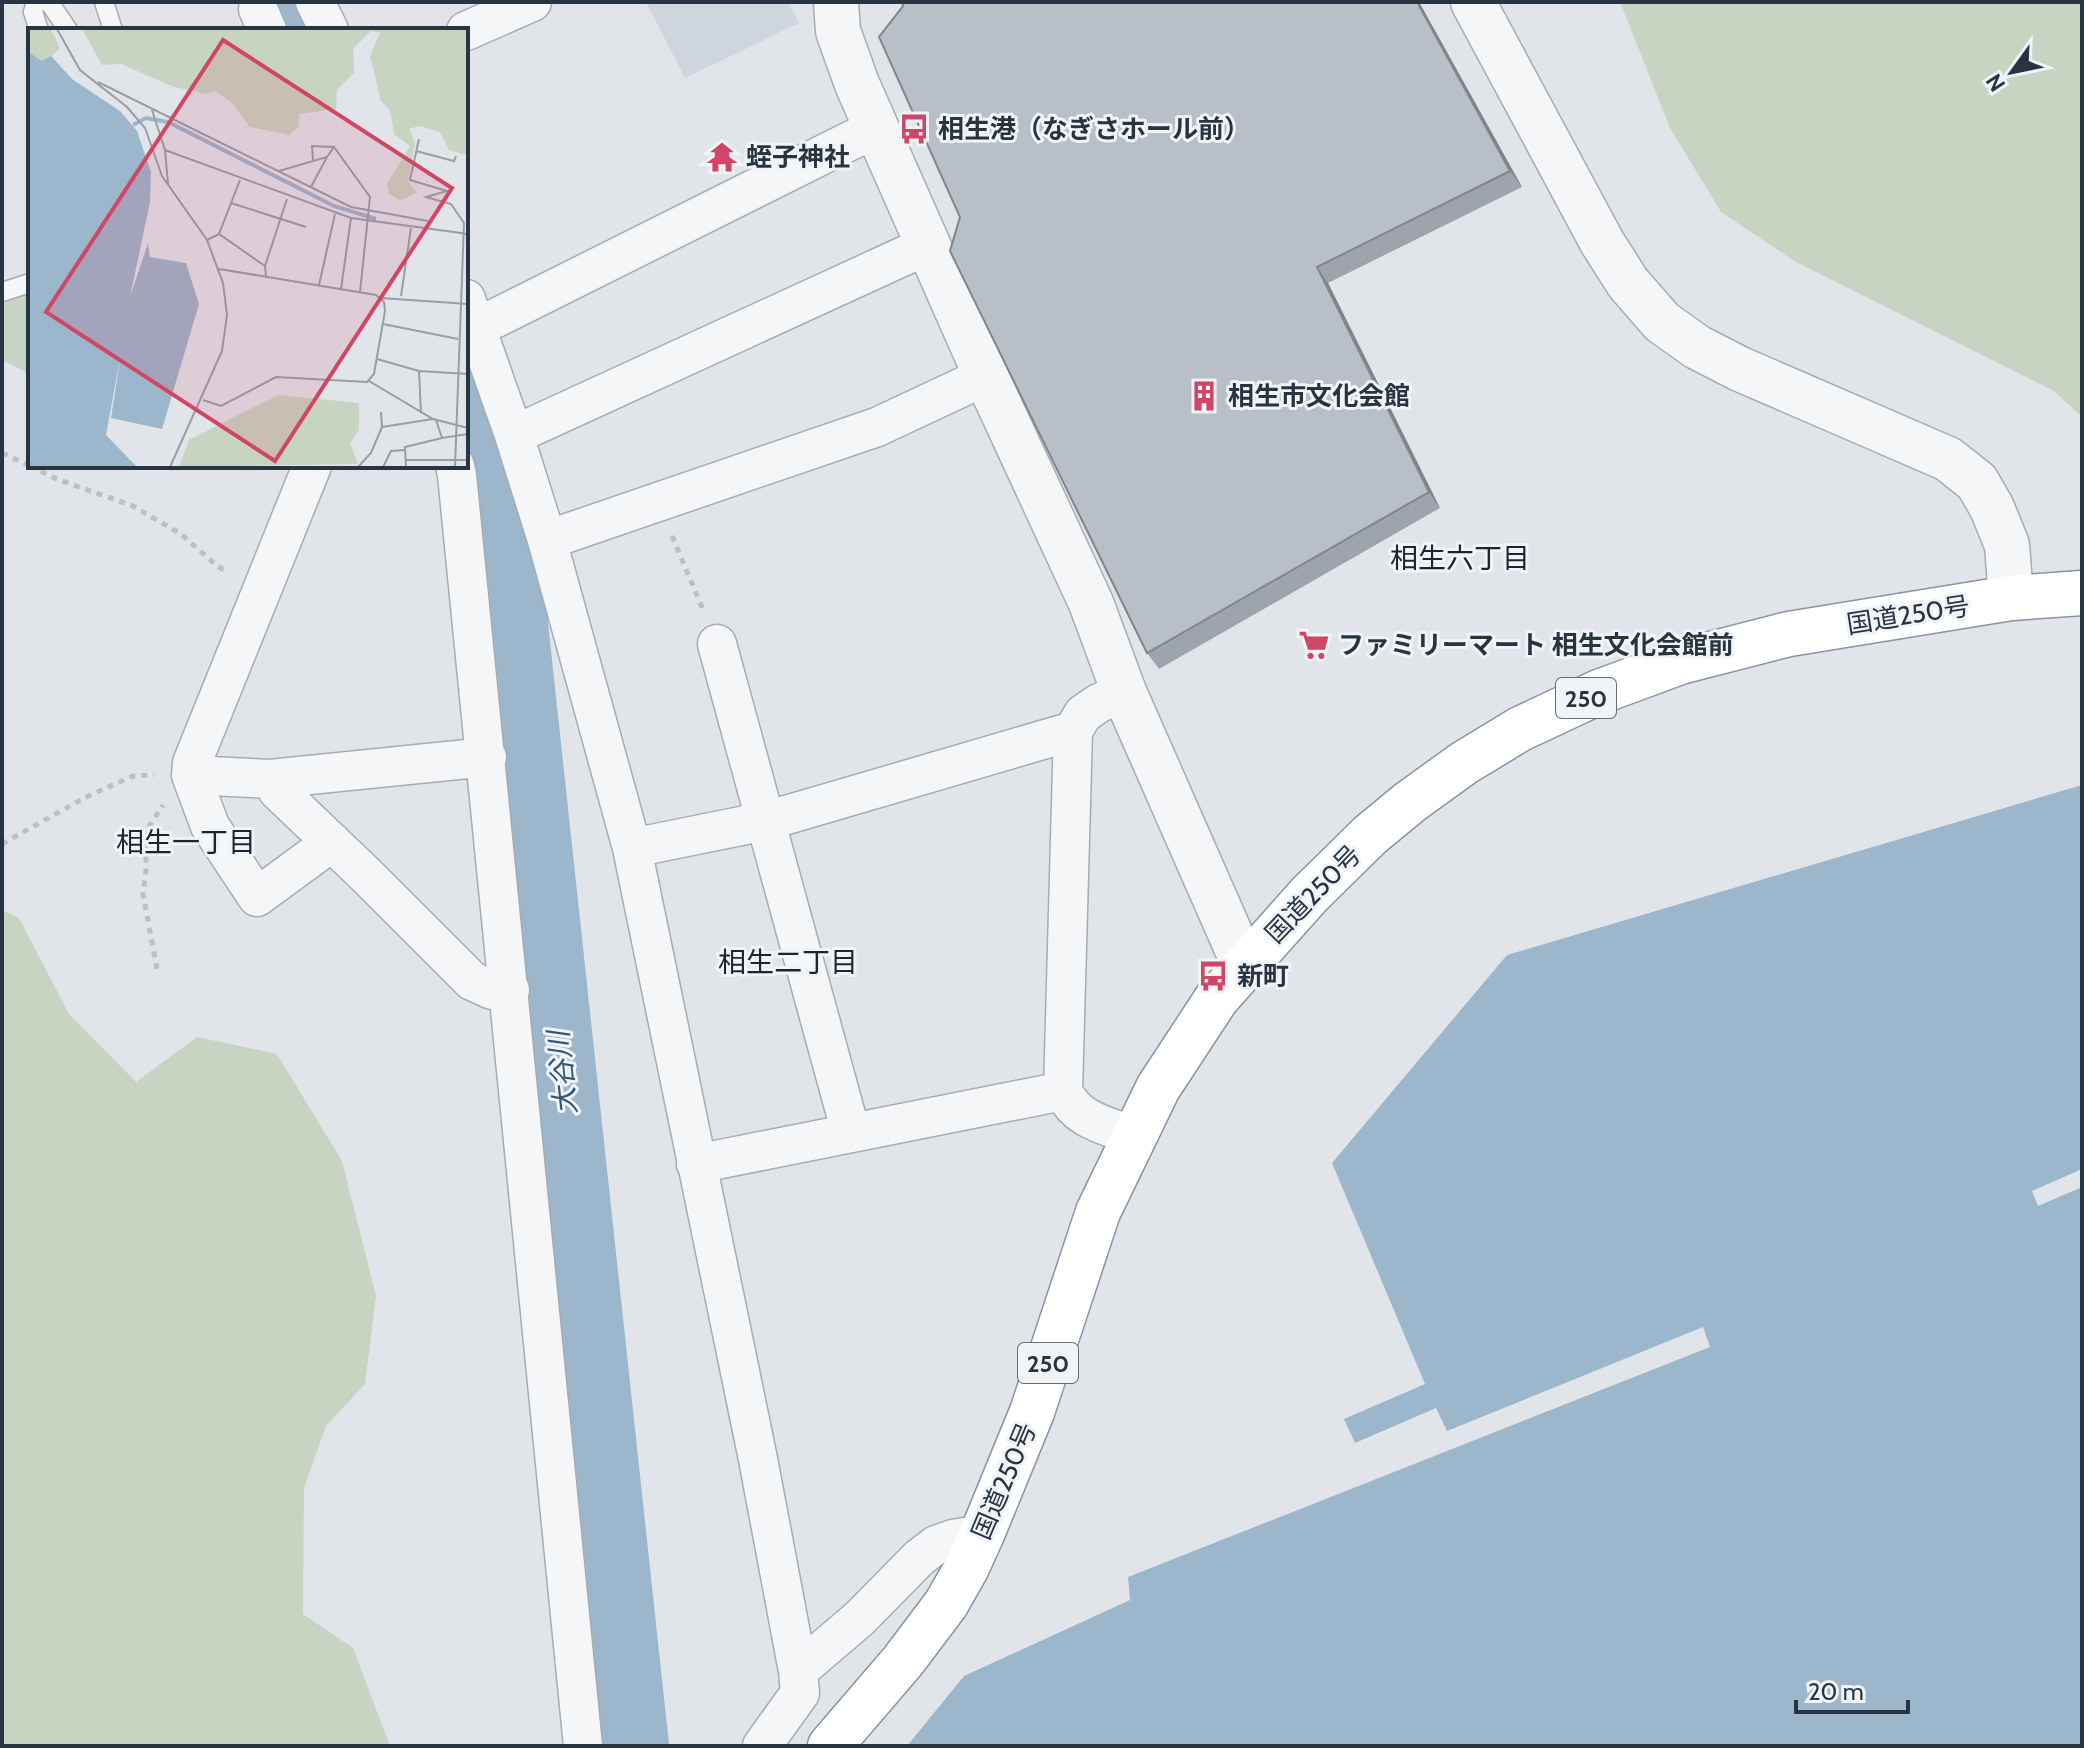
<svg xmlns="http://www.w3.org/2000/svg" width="2084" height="1748" viewBox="0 0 2084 1748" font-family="Cabin,'Noto Sans JP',sans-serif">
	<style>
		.built { fill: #cfd5dc }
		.green { fill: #c8d4c2 }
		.water { fill: #9cb6cb }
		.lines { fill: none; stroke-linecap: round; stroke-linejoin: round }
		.river { stroke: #9cb6cb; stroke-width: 68 }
		.service-casing { stroke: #a6acb4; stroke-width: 21 }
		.minor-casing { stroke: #a6acb4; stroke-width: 41 }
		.tertiary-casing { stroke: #a6acb4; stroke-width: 47 }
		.trunk-casing { stroke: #8894a1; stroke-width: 47 }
		.path { stroke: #bbc0c5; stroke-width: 5; stroke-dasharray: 6 6; stroke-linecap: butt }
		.service { stroke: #f4f6f8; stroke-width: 18 }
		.minor { stroke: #f4f6f8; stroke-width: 38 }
		.tertiary { stroke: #f4f6f8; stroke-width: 44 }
		.trunk { stroke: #fff; stroke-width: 44 }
		.wall { fill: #9ea4ab }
		.shaded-wall { fill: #81868b }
		.building { fill: #b8bfc7; stroke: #81868b; stroke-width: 2 }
		.labels { text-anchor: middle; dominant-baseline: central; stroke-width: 6; stroke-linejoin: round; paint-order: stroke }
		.shield { fill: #f1f4f7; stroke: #656e78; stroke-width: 2 }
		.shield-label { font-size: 24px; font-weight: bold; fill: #293442 }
		.poi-label { font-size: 26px; font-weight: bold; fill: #293442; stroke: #f1f4f7; text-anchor: start }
		.street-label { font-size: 26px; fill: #293442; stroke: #f1f4f7 }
		.neighbourhood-label { font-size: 28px; fill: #1b2533; stroke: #f1f4f7 }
		.water-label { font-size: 28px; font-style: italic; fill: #325677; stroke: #f1f4f7 }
		.inset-river { fill: none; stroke: #9cb6cb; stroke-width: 4 }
		.inset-road { fill: none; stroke: #979ea7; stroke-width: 2 }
		.view { fill: #d14565; fill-opacity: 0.15; stroke: #d14565; stroke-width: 4 }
		.inset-edge { fill: none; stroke: #293442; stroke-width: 4 }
	</style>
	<rect width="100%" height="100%" fill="#e1e5ea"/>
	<path class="built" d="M 646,2 L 789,2 L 799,23 L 685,78 Z"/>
	<path class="green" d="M 1620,2 L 2082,2 L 2082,417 L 2054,391 L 1796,262 L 1721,212 L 1670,128 Z
		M 30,292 L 30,374 L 2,360 L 2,302 Z
		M 2,910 L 19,918 L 69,1014 L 136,1082 L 197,1037 L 277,1054 L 342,1161 L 376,1296 L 365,1384 L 326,1426 L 304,1488 L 303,1614 L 353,1648 L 390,1746 L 2,1746 Z"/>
	<path class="water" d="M 2082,785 L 2082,1169 L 2032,1191 L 2038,1206 L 2082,1187 L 2082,1746 L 907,1746 L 964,1676 L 1130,1600 L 1128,1577 L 1710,1347 L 1703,1327 L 1447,1431 L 1436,1408 L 1355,1443 L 1344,1419 L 1425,1384 L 1332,1163 L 1507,955 Z"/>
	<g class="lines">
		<path class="river" d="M 289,2 L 302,30
			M 466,405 L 508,569 L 635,1746"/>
		<g class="service-casing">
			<path id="service" d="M 36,2 L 33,12 L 39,30
				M 49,2 L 68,30
				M 104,2 L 113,30
				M 2,292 L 30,283"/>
		</g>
		<g class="minor-casing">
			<path id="minor" d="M 315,2 L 329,30
				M 258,9 L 267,30
				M 466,31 L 532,2
				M 466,299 L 514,435 L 547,540 L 632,848 L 758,1459 L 798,1671 L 860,1618 L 919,1558 L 936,1545 L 953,1539 L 982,1534
				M 466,335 L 476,328 L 876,128
				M 514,435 L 928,245
				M 312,466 L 192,763 L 191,775 L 270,779 L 278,791 L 365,874 L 472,981 L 492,990 L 510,990
				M 455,466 L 457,475 L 583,1746
				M 547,540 L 877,427 L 986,376
				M 717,644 L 851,1133
				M 1124,692 L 1099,703 L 1083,714 L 1073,731 L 1063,1091 C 1077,1121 1105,1125 1134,1136
				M 191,775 L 210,826 L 257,897 L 332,842
				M 270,779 L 487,757
				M 632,848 L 766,821 L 1073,731
				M 696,1164 L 1063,1091
				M 762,1746 L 800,1693 L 798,1671"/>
		</g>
		<g class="tertiary-casing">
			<path id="tertiary" d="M 836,2 L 838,31 L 857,84 L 986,376 L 1091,603 L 1124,692 L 1245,967
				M 1473,2 L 1602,242 L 1628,283 L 1662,322 L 1697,347 L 1740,369 L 1948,459 L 1977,482 L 1992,508 L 2007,545 L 2011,598"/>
		</g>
		<g class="trunk-casing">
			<path id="trunk" d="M 830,1746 L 903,1661 L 946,1604 L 966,1569 L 982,1534 L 1032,1412 L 1098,1212 L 1158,1088 L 1217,998 L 1309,895 L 1370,835 L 1410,802 L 1464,763 L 1520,729 L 1599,692 L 1680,662 L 1789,634 L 2011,598 L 2082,593"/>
		</g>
		<path class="path" d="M 2,453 L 30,466
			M 30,466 L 57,479 L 133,506 L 181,534 L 217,566 L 228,572
			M 672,536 L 704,612
			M 2,844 L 84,798 L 133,776 L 154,775
			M 157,969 L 143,894 L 146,870 L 146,831 L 163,805"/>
		<use href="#service" class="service"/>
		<use href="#minor" class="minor"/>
		<use href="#tertiary" class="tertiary"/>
		<use href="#trunk" class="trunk"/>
	</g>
	<path class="wall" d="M 1419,2 L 1522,187 L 1328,283 L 1440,508 L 1159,669 L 1147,653 L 960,217 L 903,6 Z"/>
	<path class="shaded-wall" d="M 1417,2 L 1419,2 L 1522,187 L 1510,171 Z
		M 1317,267 L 1328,283 L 1440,508 L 1429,492 Z"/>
	<path class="building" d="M 902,2 L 1417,2 L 1510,171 L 1317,267 L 1429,492 L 1147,653 L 950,251 L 960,217 L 879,37 L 903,6 Z"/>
	<defs>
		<g id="bus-bare" transform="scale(2.4)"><path d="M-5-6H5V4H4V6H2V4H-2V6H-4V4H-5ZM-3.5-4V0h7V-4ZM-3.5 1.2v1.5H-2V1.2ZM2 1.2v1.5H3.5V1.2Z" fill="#d14565" stroke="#f1f4f7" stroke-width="2.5" paint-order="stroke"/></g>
		<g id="temple-bare" transform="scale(2.4)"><path d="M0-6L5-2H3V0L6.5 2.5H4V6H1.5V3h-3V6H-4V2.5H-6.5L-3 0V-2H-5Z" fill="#d14565" stroke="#f1f4f7" stroke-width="2.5" paint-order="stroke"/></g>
		<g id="building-bare" transform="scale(2.4)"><path d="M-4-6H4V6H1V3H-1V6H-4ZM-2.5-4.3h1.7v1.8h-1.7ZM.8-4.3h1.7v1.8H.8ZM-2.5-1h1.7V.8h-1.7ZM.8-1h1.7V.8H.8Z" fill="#d14565" stroke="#f1f4f7" stroke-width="2.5" paint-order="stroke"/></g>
		<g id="supermarket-bare" transform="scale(2.4)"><path d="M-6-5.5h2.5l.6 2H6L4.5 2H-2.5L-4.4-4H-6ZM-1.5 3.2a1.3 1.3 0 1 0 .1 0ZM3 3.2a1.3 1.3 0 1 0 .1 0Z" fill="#d14565" stroke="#f1f4f7" stroke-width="2.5" paint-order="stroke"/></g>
	</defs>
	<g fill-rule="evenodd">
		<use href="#bus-bare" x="914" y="129"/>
		<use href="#temple-bare" x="722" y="157"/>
		<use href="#building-bare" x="1204" y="396"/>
		<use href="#supermarket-bare" x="1314" y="645"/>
		<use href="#bus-bare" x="1213" y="976"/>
	</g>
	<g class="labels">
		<g class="shield">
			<rect x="1556" y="678" width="60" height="40" rx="6"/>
			<rect x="1018" y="1343" width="60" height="40" rx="6"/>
		</g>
		<g class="shield-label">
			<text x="1586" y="698">250</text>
			<text x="1048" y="1363">250</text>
		</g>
		<g class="poi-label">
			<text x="938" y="129">相生港（なぎさホール前）</text>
			<text x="746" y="157">蛭子神社</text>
			<text x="1228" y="396">相生市文化会館</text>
			<text x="1338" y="645">ファミリーマート 相生文化会館前</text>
			<text x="1237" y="976">新町</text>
		</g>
		<g class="street-label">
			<text transform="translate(1908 615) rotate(-9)">国道250号</text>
			<text transform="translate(1313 894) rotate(-46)">国道250号</text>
			<text transform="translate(1004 1481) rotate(-67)">国道250号</text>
		</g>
		<g class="neighbourhood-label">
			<text x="1460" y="558">相生六丁目</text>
			<text x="186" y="842">相生一丁目</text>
			<text x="788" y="962">相生二丁目</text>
		</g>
		<g class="water-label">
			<text transform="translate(562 1073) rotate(-96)">大谷川</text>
		</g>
	</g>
	<g transform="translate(28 28)">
		<rect width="440" height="440" fill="#e1e5ea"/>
		<path d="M 0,1 L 23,1 L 32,20 L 18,33 L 9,32 L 0,24 ZM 54,1 L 440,1 L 440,133 L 438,127 L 421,122 L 412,104 L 391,98 L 381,101 L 387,114 L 380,154 L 389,164 L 373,173 L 361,166 L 359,156 L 382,118 L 366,106 L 362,82 L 353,73 L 342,28 L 352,5 L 343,3 L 325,21 L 326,45 L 309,62 L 308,81 L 271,86 L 271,98 L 262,107 L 222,99 L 203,74 L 187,63 L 178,66 L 146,59 L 93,36 L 74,37 ZM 250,367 L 331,375 L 331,402 L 322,415 L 330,436 L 151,439 L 161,412 Z" fill="#c8d4c2"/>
		<path d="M 0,24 L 14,33 L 23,28 L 44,51 L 92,83 L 109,103 L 123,144 L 122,174 L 102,269 L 120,215 L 122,229 L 158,235 L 171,276 L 134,401 L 83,390 L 93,325 L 78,407 L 109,439 L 0,439 Z" fill="#9cb6cb"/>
		<path class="inset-river" d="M 105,97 L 118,90 L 140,94 L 306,178 L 348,191"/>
		<path class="inset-road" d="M 29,1 L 52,42 L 99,79 L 117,100 L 134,148 L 179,212 L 195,255 L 199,287 L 194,323 L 142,439M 70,54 L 323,179 L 400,193M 124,82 L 137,122M 391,111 L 382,152 L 419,163 L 398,169 L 423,176 L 436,195 L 427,439M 388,123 L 426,133 L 428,128M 285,132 L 284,118 L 306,119M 251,143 L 299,129 L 306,119 L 342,169 L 332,264M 140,156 L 137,122 L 323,190 L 440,206M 283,159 L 299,129M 203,175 L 278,199M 191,206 L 212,152M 179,212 L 191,206 L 237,238 L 238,248M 237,238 L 259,171M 291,257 L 307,186M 313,261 L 323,190M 373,268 L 383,200M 353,270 L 440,276M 355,296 L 430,311M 349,331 L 391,343 L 440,346M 391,343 L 393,385M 341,353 L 405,391 L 440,400M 175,372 L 193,378 L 248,349 L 339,354 L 346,346 L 357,283 L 356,274 L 348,267 L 191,241M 408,392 L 414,410 L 440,406M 354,399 L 405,391M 378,432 L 440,432M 330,439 L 343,425 L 354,399 L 353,384M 355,439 L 363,423 L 376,422M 378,439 L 377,419 L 414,410"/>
		<path class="view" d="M 195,12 L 424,160 L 247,433 L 18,284 Z"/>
		<rect width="440" height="440" class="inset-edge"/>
	</g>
	<rect width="2084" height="1748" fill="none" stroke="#293442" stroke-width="8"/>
	<g transform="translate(2012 72) rotate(237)" stroke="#f1f4f7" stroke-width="6" paint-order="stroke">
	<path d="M0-6L14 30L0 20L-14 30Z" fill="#293442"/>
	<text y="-12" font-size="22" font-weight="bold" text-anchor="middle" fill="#293442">N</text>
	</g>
	<path d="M1796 1700v12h112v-12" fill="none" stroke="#293442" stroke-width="4"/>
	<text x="1808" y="1700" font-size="24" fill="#293442" stroke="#f1f4f7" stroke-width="6" paint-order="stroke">20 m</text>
</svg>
